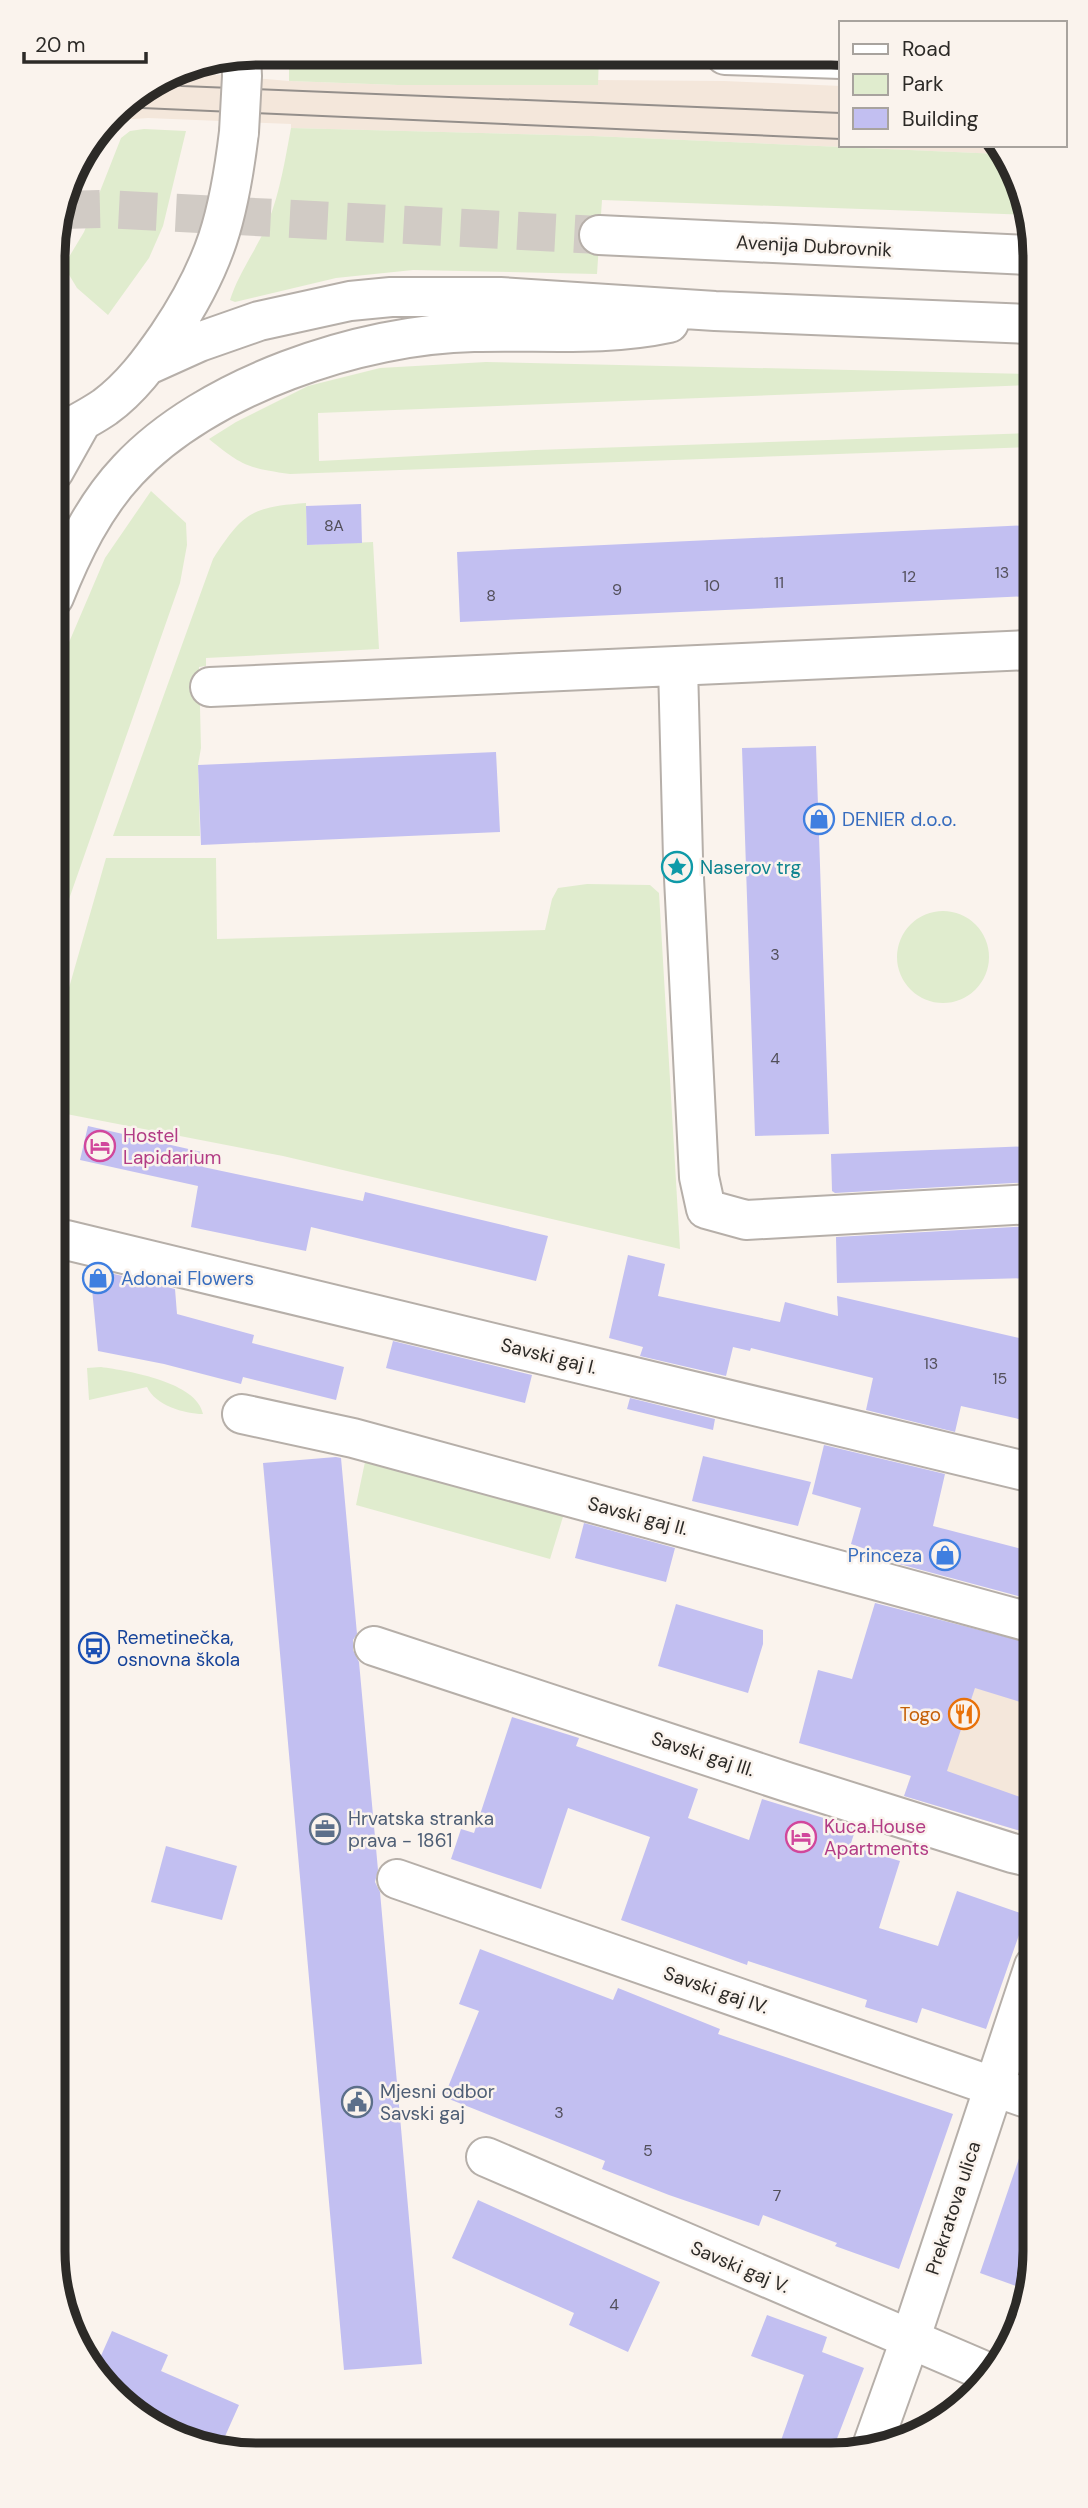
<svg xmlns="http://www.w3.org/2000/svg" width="1088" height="2508" viewBox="0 0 1088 2508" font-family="'DM Sans',sans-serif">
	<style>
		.built { fill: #f4e7db }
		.green { fill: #e0ecce }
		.building { fill: #c2bff1 }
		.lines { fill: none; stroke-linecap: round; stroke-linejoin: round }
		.secondary-tunnel { stroke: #d1cbc5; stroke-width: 38; stroke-dasharray: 38 19; stroke-linecap: butt }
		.minor-casing { stroke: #b6afa9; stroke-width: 42 }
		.tertiary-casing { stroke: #b6afa9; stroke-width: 42 }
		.secondary-casing { stroke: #b6afa9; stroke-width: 42 }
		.minor { stroke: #fff; stroke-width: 38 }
		.tertiary { stroke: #fff; stroke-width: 38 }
		.secondary { stroke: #fff; stroke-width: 38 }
		.tram { stroke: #948f8b; stroke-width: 2 }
		.secondary-bridge-casing { stroke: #b6afa9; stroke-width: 42; stroke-linecap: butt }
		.secondary-bridge { stroke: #fff; stroke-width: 38 }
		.labels { text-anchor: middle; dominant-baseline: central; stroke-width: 5; stroke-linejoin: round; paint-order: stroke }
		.number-label { font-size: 16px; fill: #524f5a }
		.street-label { font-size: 19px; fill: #2c2a27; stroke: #faf3ed }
		.shop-label { font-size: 19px; fill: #366cbe; stroke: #faf3ed; text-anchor: start }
		.culture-label { font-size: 19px; fill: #0d838f; stroke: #faf3ed; text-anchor: start }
		.hotel-label { font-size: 19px; fill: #b23c85; stroke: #faf3ed; text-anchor: start }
		.transit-label { font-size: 19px; fill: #164399; stroke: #faf3ed; text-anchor: start }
		.food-label { font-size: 19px; fill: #c56008; stroke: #faf3ed; text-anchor: end }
		.service-label { font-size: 19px; fill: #4e5e75; stroke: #faf3ed; text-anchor: start }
		.rim { fill: none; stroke: #2c2a27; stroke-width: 9 }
	</style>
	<rect width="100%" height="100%" fill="#faf3ed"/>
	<path class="built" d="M 174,71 L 289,81 L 398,85 L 598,85 L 598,80 L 724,81 L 841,86 L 841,145 L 995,145 L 1000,154 L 593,136 L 291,128 L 291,124 L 148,118 L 118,120 L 118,108 L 122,103 Z
		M 961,1625 L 1033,1647 L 1034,1835 L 904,1796 Z"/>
	<path class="green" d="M 289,53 L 599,55 L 598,85 L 398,85 L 289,81 Z
		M 291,128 L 593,136 L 1000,154 L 1029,204 L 1029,215 L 602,200 L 597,274 L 413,270 L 336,278 L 235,302 L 230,300 C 239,272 257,249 268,222 C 280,192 285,160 291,128 Z
		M 144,129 L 186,131 L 163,226 L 149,258 L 108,315 L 77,288 L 68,273 L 69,257 L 84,232 L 121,138 L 130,131 Z
		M 486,362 L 1029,374 L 1029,385 L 318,413 L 319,461 L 536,450 L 1029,433 L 1029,447 L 290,474 C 248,468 242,466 209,439 L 236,422 L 308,386 L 380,368 Z
		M 151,491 L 186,523 L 187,545 L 180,583 L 55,939 L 54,695 L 67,647 L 105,558 Z
		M 306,503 L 307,545 L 373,542 L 379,649 L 206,658 L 206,666 L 199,667 L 201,748 L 198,765 L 200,836 L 113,836 L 213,559 C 243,513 251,507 306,503 Z
		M 106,858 L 216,858 L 217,939 L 545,930 L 552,899 L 558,888 L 587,884 L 650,885 L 659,893 L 680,1249 L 283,1156 L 56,1112 L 57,1030 Z
		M897 957a46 46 0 1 1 92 0a46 46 0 1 1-92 0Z
		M 101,1367 C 129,1371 197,1382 203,1414 C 184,1414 155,1405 147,1387 L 89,1400 L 87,1368 Z
		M 366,1457 L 566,1507 L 550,1559 L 356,1505 Z"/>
	<path class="building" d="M 361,504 L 362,543 L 307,545 L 306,506 Z
		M 1030,525 L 1030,596 L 460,622 L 457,552 Z
		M 816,746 L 829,1134 L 755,1136 L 742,748 Z
		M 496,752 L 500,832 L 201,845 L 198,765 Z
		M 88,1126 L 206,1153 L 203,1167 L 363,1201 L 365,1192 L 548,1236 L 536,1281 L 311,1227 L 306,1251 L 191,1227 L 198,1186 L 80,1160 Z
		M 1032,1146 L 1032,1182 L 835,1193 L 832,1191 L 831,1154 Z
		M 1032,1226 L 1032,1278 L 837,1283 L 836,1237 Z
		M 628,1255 L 665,1264 L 658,1296 L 780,1322 L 785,1302 L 838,1316 L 837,1296 L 1032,1341 L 1032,1422 L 961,1406 L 955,1432 L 866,1410 L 873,1378 L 751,1348 L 750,1351 L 733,1347 L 726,1376 L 640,1356 L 643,1347 L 609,1338 Z
		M 90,1268 L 175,1289 L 177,1314 L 254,1335 L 252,1343 L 344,1367 L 336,1400 L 243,1377 L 241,1384 L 164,1364 L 98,1351 Z
		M 393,1341 L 532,1375 L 525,1403 L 386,1368 Z
		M 630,1398 L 715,1419 L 713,1430 L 627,1409 Z
		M 824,1445 L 945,1474 L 933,1526 L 1033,1552 L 1033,1600 L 888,1561 L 889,1557 L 851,1544 L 861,1508 L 812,1494 Z
		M 703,1456 L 811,1482 L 798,1526 L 692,1501 Z
		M 336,1457 L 341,1458 L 357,1634 L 353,1640 L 353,1650 L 359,1662 L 378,1870 L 375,1882 L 380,1892 L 422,2364 L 344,2370 L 263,1463 Z
		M 584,1523 L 675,1548 L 666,1582 L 575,1558 Z
		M 875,1603 L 1033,1644 L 1033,1706 L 975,1688 L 947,1771 L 1034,1802 L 1034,1835 L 904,1796 L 911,1776 L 799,1743 L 818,1670 L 852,1679 Z
		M 676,1604 L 763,1630 L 763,1644 L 748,1693 L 658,1666 Z
		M 512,1717 L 579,1738 L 576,1746 L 698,1789 L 688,1818 L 749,1840 L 762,1799 L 856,1828 L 850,1846 L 900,1861 L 879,1928 L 938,1946 L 957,1891 L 1026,1915 L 986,2029 L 922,2008 L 917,2023 L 865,2007 L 867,2000 L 748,1961 L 747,1965 L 621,1920 L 650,1837 L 568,1808 L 541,1889 L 451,1859 L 461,1829 L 474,1833 Z
		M 166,1846 L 237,1866 L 222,1920 L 151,1902 Z
		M 480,1949 L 613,2000 L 618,1988 L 720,2029 L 718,2034 L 953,2114 L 899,2269 L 835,2246 L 837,2243 L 763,2215 L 759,2226 L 669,2195 L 602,2169 L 605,2161 L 444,2097 L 479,2011 L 459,2004 Z
		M 1030,2126 L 1035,2127 L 1035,2264 L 1030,2291 L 980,2273 Z
		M 478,2200 L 660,2282 L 628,2352 L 569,2325 L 574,2313 L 452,2258 Z
		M 767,2315 L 827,2337 L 822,2352 L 864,2368 L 833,2449 L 778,2449 L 804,2375 L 751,2356 Z
		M 112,2331 L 168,2355 L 161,2371 L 239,2405 L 218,2452 L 113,2396 L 96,2367 Z"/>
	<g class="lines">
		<path class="secondary-tunnel" d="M 62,210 L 103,209 L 599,235"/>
		<g class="minor-casing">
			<path id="minor" d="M 678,666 L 683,858 L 699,1177 L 706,1209 L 746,1220 L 1032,1204
				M 210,687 L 1030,650
				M 66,1240 L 1033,1473
				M 242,1414 L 353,1438 L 1033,1623
				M 374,1646 L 787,1782 L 1012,1853 L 1034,1858
				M 397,1879 L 1035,2101
				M 486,2157 L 994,2375"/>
		</g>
		<g class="tertiary-casing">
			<path id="tertiary" d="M 871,2449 L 910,2340 L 1034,1966"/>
		</g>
		<g class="secondary-casing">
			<path id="secondary" d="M 725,55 L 841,59
				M 599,235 L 1029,255
				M 148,365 L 199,342 L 259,321 L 350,301 L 391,297 L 500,297 L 715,311 L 1029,324
				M 54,436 C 71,427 89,418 105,407 C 131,388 150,362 168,336 C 216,265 229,216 239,132
				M 54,471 L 82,421
				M 54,597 C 72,552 94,506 128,470 C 206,386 361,334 474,332 C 540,330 604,337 669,323"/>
		</g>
		<use href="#minor" class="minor"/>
		<use href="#tertiary" class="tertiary"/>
		<use href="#secondary" class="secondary"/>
		<path class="tram" d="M 155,82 L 182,86 L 841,113
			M 119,107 L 841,139"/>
		<g class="secondary-bridge-casing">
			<path id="secondary-bridge" d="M 239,132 L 242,76 L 241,56"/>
		</g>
		<use href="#secondary-bridge" class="secondary-bridge"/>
	</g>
	<defs>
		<g id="shop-ring" transform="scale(1.575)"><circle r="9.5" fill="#faf3ed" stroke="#3f7fe0" stroke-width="1.5"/><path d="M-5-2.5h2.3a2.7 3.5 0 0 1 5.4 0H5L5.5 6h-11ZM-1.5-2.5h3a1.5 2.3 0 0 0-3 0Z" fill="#3f7fe0"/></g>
		<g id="sight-ring" transform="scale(1.575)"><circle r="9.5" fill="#faf3ed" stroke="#0f9aa8" stroke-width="1.5"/><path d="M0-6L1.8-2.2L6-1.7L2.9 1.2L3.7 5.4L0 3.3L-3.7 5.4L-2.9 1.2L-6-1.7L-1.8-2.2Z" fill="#0f9aa8"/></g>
		<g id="hotel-ring" transform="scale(1.575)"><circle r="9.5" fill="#faf3ed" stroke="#d1479c" stroke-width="1.5"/><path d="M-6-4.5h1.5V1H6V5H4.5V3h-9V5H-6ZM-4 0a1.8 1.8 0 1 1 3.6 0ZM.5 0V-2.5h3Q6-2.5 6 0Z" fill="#d1479c"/></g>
		<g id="bus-ring" transform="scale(1.575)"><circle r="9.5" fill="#faf3ed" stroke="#1a4fb4" stroke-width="1.5"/><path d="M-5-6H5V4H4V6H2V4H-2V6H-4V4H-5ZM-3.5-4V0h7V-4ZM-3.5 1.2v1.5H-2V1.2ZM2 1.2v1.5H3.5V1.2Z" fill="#1a4fb4"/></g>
		<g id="restaurant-ring" transform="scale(1.575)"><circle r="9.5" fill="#faf3ed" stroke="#e8710a" stroke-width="1.5"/><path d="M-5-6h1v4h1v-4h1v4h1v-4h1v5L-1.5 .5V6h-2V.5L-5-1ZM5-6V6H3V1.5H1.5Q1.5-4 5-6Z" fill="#e8710a"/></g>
		<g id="office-ring" transform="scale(1.575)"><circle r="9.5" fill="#faf3ed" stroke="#5c6f8a" stroke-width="1.5"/><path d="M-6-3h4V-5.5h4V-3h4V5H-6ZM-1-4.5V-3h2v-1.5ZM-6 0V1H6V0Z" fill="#5c6f8a"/></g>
		<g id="civic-ring" transform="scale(1.575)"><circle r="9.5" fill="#faf3ed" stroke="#5c6f8a" stroke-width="1.5"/><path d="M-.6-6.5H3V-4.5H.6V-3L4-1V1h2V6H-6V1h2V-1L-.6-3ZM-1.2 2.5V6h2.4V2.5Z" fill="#5c6f8a"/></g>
	</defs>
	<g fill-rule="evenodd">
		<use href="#shop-ring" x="819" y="819"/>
		<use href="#sight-ring" x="677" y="867"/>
		<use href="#hotel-ring" x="100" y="1146"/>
		<use href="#shop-ring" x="98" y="1278"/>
		<use href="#shop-ring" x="945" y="1555"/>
		<use href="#bus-ring" x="94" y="1648"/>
		<use href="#restaurant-ring" x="964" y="1714"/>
		<use href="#office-ring" x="325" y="1829"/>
		<use href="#hotel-ring" x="801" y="1837"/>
		<use href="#civic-ring" x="357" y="2102"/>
	</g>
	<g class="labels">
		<g class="number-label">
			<text x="334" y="525">8A</text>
			<text x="1002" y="572">13</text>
			<text x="909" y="576">12</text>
			<text x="779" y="582">11</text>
			<text x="712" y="585">10</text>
			<text x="617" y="589">9</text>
			<text x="491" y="595">8</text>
			<text x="775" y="954">3</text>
			<text x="775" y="1058">4</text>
			<text x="931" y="1363">13</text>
			<text x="1000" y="1378">15</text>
			<text x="559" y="2112">3</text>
			<text x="648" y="2150">5</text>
			<text x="777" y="2195">7</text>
			<text x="614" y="2304">4</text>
		</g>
		<g class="street-label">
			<text transform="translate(814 246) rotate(3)">Avenija Dubrovnik</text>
			<text transform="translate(549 1356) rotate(14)">Savski gaj I.</text>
			<text transform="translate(638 1516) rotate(15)">Savski gaj II.</text>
			<text transform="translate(703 1754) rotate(18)">Savski gaj III.</text>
			<text transform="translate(716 1990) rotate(19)">Savski gaj IV.</text>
			<text transform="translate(953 2208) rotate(-72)">Prekratova ulica</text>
			<text transform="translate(740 2267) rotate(23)">Savski gaj V.</text>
		</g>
		<g class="shop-label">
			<text x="842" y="819">DENIER d.o.o.</text>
			<text x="121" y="1278">Adonai Flowers</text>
			<text x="922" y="1555" text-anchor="end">Princeza</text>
		</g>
		<g class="culture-label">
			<text x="700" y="867">Naserov trg</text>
		</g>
		<g class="hotel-label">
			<text x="123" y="1135">Hostel<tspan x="123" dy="22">Lapidarium</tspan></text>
			<text x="824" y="1826">Kuca.House<tspan x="824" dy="22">Apartments</tspan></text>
		</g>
		<g class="transit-label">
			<text x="117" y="1637">Remetinečka,<tspan x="117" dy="22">osnovna škola</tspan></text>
		</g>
		<g class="food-label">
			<text x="941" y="1714">Togo</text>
		</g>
		<g class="service-label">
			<text x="348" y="1818">Hrvatska stranka<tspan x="348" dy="22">prava - 1861</tspan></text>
			<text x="380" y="2091">Mjesni odbor<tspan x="380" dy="22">Savski gaj</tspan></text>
		</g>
	</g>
	<path d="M0 0H1088V2508H0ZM257 65H831A192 192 0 0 1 1023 257V2251A192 192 0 0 1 831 2443H257A192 192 0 0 1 65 2251V257A192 192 0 0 1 257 65Z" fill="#faf3ed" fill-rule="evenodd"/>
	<path class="rim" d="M257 65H831A192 192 0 0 1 1023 257V2251A192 192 0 0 1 831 2443H257A192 192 0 0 1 65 2251V257A192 192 0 0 1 257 65Z"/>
	<rect x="839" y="21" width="228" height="126" fill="#faf3ed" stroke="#a8a39e" stroke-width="2"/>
	<rect x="853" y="44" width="35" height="10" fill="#ffffff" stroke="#a8a39e" stroke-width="2"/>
	<text x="902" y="56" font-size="21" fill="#2c2a27">Road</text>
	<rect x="853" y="74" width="35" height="21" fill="#e0ecce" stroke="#a8a39e" stroke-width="2"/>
	<text x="902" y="91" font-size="21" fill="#2c2a27">Park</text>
	<rect x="853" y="108" width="35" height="21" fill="#c2bff1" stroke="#a8a39e" stroke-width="2"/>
	<text x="902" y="126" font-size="21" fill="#2c2a27">Building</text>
	<path d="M24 52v10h122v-10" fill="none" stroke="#2c2a27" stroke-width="3.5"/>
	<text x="35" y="52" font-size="21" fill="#2c2a27" stroke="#faf3ed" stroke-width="5" paint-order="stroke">20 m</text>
</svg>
